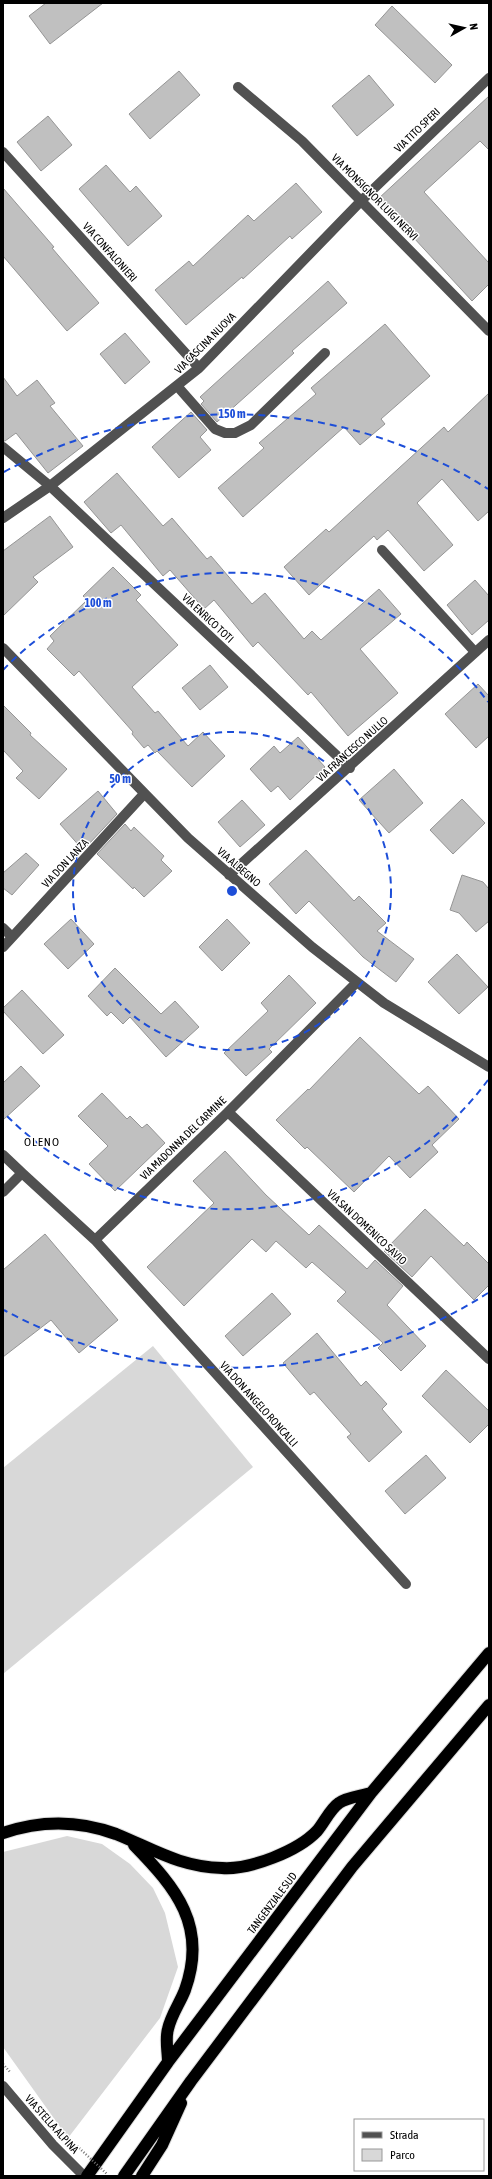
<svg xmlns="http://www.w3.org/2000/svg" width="492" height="2179" viewBox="0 0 492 2179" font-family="'Asap Condensed',sans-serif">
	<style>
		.green { fill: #d8d8d8 }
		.building { fill: #c0c0c0; stroke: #959595 }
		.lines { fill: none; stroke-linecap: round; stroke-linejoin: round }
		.highway-casing { stroke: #dbdbdb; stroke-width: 14 }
		.path { stroke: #737373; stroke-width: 2.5; stroke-dasharray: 1 2; stroke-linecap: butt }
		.minor { stroke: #515151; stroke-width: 10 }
		.highway { stroke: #000; stroke-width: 12 }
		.path-bridge { stroke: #737373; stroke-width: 2.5; stroke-dasharray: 1 2; stroke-linecap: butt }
		.ring { fill: none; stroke: #1d4ed8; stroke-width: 2; stroke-dasharray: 7 5 }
		.labels { text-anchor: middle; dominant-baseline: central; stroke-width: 3; stroke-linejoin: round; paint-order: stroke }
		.street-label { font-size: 11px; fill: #000; stroke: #fff }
		.neighbourhood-label { font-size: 12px; letter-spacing: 1px; fill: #000; stroke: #fff }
		.centre { fill: #1d4ed8; stroke: #fff; stroke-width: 2 }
		.ring-label { font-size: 12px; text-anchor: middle; font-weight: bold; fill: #1d4ed8; stroke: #fff; stroke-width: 3; stroke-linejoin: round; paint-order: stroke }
	</style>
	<rect width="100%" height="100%" fill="#fff"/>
	<path class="green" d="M 153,1346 L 253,1467 L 3,1674 L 3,1468 Z
		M 67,1836 L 102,1844 L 130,1864 L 153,1888 L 165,1913 L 178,1967 L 160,2018 L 68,2138 L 3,2047 L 3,1852 Z"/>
	<path class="building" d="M 46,3 L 103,3 L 50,44 L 29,16 Z
		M 392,6 L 452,65 L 435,83 L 375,25 Z
		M 179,71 L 200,95 L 150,139 L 129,114 Z
		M 369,75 L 394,105 L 357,136 L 332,106 Z
		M 489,96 L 489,150 L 480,141 L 424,192 L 489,263 L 489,284 L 472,301 L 378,199 Z
		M 48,116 L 72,145 L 41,171 L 17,142 Z
		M 106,165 L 130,192 L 136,186 L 162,216 L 128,246 L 79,189 Z
		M 296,183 L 322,212 L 292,239 L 290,236 L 243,279 L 242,277 L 186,325 L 155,290 L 189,261 L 193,266 L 248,215 L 254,221 Z
		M 3,188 L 54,247 L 52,248 L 99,303 L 67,331 L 3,256 Z
		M 328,281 L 347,303 L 292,351 L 294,353 L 217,422 L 201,404 L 204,401 L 200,397 Z
		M 385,324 L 430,376 L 381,419 L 385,424 L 360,445 L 344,427 L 243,517 L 218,488 L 264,448 L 259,443 L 316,394 L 311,388 Z
		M 125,333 L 150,362 L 125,384 L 100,354 Z
		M 3,377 L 17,396 L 37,380 L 55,403 L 50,406 L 83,446 L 48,473 L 16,433 L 5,441 L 3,441 Z
		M 489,393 L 489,511 L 478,521 L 442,479 L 417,503 L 453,545 L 424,571 L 388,530 L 377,540 L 374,536 L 309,595 L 284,567 L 326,529 L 329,532 L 444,427 L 448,432 Z
		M 191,412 L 207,430 L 200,437 L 211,450 L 179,478 L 152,447 Z
		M 117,473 L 163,526 L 172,518 L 207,559 L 211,556 L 252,604 L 265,593 L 304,639 L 312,631 L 321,640 L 379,589 L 401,614 L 360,649 L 398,693 L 348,736 L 311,692 L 308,695 L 258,642 L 253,647 L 214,600 L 204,609 L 170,570 L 163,576 L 121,525 L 111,533 L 84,502 Z
		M 50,516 L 73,547 L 33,577 L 38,582 L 3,616 L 3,551 Z
		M 113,567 L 141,595 L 136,600 L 178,645 L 132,687 L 155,713 L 158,711 L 188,746 L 203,732 L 225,756 L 192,787 L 157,751 L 155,753 L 148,745 L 144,748 L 132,734 L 133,732 L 79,671 L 74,676 L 47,649 L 54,641 L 50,636 L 87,600 L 83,596 Z
		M 475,580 L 489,596 L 489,620 L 472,635 L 447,605 Z
		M 210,665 L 228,687 L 200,710 L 182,688 Z
		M 478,684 L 489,696 L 489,736 L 476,748 L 445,714 Z
		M 3,705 L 31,733 L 30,735 L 67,769 L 39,799 L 16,778 L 23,771 L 3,750 Z
		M 298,737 L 325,767 L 290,800 L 278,786 L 271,792 L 250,769 L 274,746 L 280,753 Z
		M 394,769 L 423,803 L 389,833 L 359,800 Z
		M 98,791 L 117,814 L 88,845 L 82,849 L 60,824 Z
		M 462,799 L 485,823 L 453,854 L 430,830 Z
		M 242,800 L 265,825 L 240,847 L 218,822 Z
		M 125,824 L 131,831 L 134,827 L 164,856 L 161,860 L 172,871 L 144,897 L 134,887 L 133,889 L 97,854 Z
		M 306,850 L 354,901 L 359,896 L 386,923 L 377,931 L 414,959 L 396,982 L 363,957 L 309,901 L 296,914 L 269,884 Z
		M 26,853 L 39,865 L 12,895 L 3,888 L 3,873 Z
		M 462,875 L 483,882 L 489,889 L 489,921 L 476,932 L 459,913 L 450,910 Z
		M 71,919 L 94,944 L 68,969 L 44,944 Z
		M 227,919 L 250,943 L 222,971 L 199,947 Z
		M 457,954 L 488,987 L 459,1014 L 428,982 Z
		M 115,968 L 161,1014 L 175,1001 L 199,1027 L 166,1057 L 130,1017 L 123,1024 L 111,1012 L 107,1016 L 88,996 Z
		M 289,975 L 316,1003 L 269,1049 L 272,1052 L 246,1076 L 224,1053 L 268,1011 L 261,1003 Z
		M 22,990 L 64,1035 L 43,1054 L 3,1011 L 3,1008 Z
		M 360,1037 L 419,1094 L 428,1086 L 459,1119 L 432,1145 L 438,1152 L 410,1178 L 389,1156 L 354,1192 L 307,1147 L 305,1149 L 276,1120 L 308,1089 L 309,1090 Z
		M 21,1066 L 40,1086 L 3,1120 L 3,1083 Z
		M 102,1093 L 127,1119 L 130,1116 L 142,1128 L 147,1124 L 165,1143 L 115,1191 L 89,1164 L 108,1146 L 78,1116 Z
		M 225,1151 L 266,1195 L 309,1235 L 319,1225 L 367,1269 L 375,1260 L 403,1286 L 387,1305 L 426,1346 L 401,1371 L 378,1348 L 383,1343 L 337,1301 L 346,1292 L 312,1262 L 306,1268 L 276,1241 L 266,1252 L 252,1239 L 184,1306 L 147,1267 L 214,1203 L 193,1181 Z
		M 425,1209 L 464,1246 L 467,1242 L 489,1264 L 489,1285 L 474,1300 L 431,1256 L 412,1277 L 384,1251 Z
		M 45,1234 L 118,1320 L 79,1353 L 51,1320 L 3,1357 L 3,1270 Z
		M 272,1293 L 291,1314 L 243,1356 L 225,1336 Z
		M 317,1333 L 361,1386 L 366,1381 L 387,1404 L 382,1409 L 402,1432 L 369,1462 L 347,1437 L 351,1434 L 314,1392 L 310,1395 L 283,1363 Z
		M 446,1370 L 489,1411 L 489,1424 L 470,1443 L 422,1396 Z
		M 426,1455 L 446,1478 L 405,1514 L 385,1491 Z"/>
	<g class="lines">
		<g class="highway-casing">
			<path id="highway" d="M 3,1833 C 41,1820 78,1820 116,1834 C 153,1849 180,1867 222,1868 C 250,1870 298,1851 317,1831 C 324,1823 330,1809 339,1803 C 347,1797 362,1796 371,1793
				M 134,1845 C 176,1888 208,1926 185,1990 C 180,2003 171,2015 168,2029 C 165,2039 168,2052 168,2062
				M 87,2176 L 168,2062 L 371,1793 L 489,1653
				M 124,2176 L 191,2081 L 352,1867 L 489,1705
				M 142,2176 L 162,2145 L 181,2103"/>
		</g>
		<path class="path" d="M 3,2064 L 10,2072"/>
		<path class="minor" d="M 238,87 L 302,141 L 489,331
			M 3,152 L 199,368
			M 178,387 L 215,429 L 225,433 L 235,433 L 251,425 L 325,353
			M 3,447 L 50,486 L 350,768
			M 3,518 L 50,486 L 199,368 L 362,200 L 489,78
			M 382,550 L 475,652
			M 3,648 L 188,838 L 312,947 L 384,1003 L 489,1067
			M 229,875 L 489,640
			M 3,928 L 12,937
			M 3,947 L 144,794
			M 228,1112 L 489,1359
			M 3,1155 L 22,1173 L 3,1192
			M 22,1173 L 95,1240 L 228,1112 L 356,983
			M 95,1240 L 406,1584
			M 3,2086 L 53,2145 L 84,2176"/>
		<use href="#highway" class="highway"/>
		<path class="path-bridge" d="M 77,2146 L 107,2174"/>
	</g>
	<g class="ring">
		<circle cx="232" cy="891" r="159"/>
		<path d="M488 1080A318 318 0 0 1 3 1112M3 670A318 318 0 0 1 488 702"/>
		<path d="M488 1293A477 477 0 0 1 4 1310M4 472A477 477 0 0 1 488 489"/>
	</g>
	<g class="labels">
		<g class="street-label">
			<text transform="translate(417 130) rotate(-44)">VIA TITO SPERI</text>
			<text transform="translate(375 197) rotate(45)">VIA MONSIGNOR LUIGI NERVI</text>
			<text transform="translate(110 252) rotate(48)">VIA CONFALONIERI</text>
			<text transform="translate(205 343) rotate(-45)">VIA CASCINA NUOVA</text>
			<text transform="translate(208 618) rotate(43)">VIA ENRICO TOTI</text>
			<text transform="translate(352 749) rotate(-42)">VIA FRANCESCO NULLO</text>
			<text transform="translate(65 863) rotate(-47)">VIA DON LANZA</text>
			<text transform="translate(239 867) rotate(41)">VIA ALBEGNO</text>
			<text transform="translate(183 1138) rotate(-44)">VIA MADONNA DEL CARMINE</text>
			<text transform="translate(367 1227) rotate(43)">VIA SAN DOMENICO SAVIO</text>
			<text transform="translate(259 1404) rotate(48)">VIA DON ANGELO RONCALLI</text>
			<text transform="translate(272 1903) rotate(-53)">TANGENZIALE SUD</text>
			<text transform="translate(52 2124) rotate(48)">VIA STELLA ALPINA</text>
		</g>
		<g class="neighbourhood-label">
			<text x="42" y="1142">OLENO</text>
		</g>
	</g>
	<circle cx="232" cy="891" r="6" class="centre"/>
	<g class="ring-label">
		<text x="232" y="418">150 m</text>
		<text x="98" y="607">100 m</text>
		<text x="120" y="783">50 m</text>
	</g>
	<rect width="492" height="2179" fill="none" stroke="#000000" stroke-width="8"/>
	<rect x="354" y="2119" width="130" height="52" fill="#ffffff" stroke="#999999"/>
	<rect x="362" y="2132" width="20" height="6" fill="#515151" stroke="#999999"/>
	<text x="390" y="2139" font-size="12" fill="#000000">Strada</text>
	<rect x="362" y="2149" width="20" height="12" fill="#d8d8d8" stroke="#999999"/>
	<text x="390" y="2159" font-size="12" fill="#000000">Parco</text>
	<g transform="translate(464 28) rotate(82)" stroke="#ffffff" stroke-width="3" paint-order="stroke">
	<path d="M0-3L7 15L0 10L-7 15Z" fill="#000000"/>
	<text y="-6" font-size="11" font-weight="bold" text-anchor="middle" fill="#000000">N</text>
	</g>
</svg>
